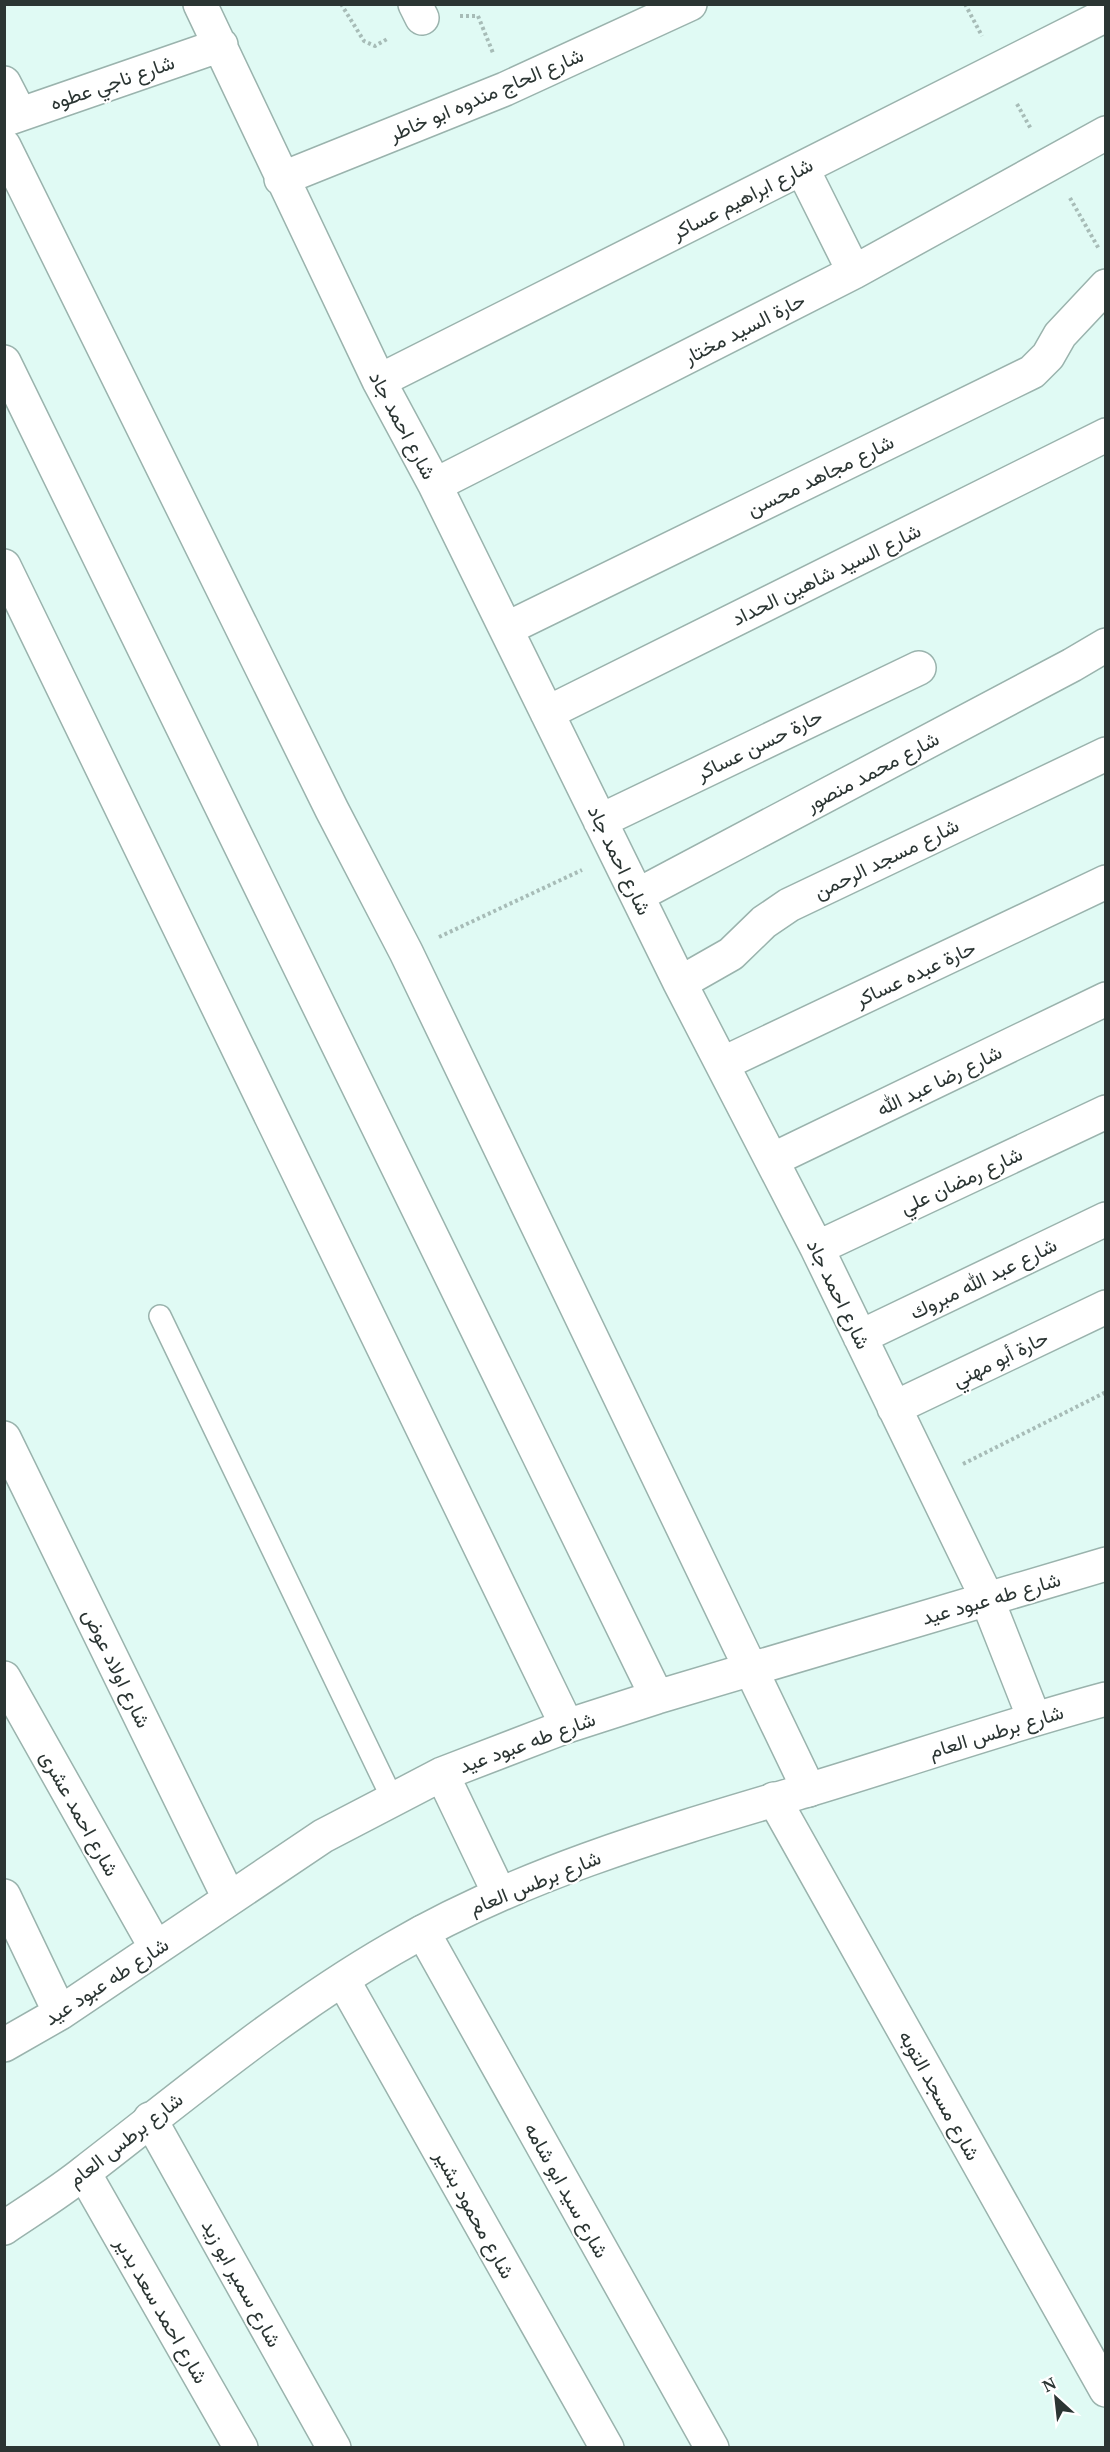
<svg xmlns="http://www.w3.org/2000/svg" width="1110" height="2452" viewBox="0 0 1110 2452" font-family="'Noto Serif',Vazirmatn,serif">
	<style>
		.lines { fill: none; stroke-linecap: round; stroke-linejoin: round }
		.service-casing { stroke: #9ab3ad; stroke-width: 24 }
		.minor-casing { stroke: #9ab3ad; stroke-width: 36 }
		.tertiary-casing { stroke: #9ab3ad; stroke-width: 36 }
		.path { stroke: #a7bcb7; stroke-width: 4; stroke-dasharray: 3 3; stroke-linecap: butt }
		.service { stroke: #fff; stroke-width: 21 }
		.minor { stroke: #fff; stroke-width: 33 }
		.tertiary { stroke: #fff; stroke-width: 33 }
		.labels { text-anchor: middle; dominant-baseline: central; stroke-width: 4.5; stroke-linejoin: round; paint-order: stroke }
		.street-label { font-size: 20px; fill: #2b3533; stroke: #fff }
	</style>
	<rect width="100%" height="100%" fill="#e0faf4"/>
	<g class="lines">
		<g class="service-casing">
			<path id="service" d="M 160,1316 L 392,1798"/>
		</g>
		<g class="minor-casing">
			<path id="minor" d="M 200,4 L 379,381 L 435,485 L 680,983 L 817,1248 L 985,1594 L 1034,1718
				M 415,4 L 422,18
				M 4,83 L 20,114
				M 4,120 L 221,45
				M 4,146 L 332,810 L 406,952 L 809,1790
				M 802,168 L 854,272
				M 281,179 L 505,89 L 690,4
				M 4,362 L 657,1697
				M 379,381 L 1106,15
				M 435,485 L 854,272 L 1106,133
				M 4,566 L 567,1726
				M 506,629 L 1032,372 L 1048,356 L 1060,335 L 1106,286
				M 547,713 L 1106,435
				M 600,821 L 919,668
				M 638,895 L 1072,665 L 1106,645
				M 680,983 L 731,954 L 764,922 L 789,905 L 1106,754
				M 724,1063 L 1106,882
				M 772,1160 L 1106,999
				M 817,1248 L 1106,1112
				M 860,1337 L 1106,1219
				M 894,1408 L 1106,1307
				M 4,1438 L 229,1898
				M 4,1678 L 156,1948
				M 442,1774 L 499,1893
				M 774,1799 L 1106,2390
				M 4,1896 L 60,2013
				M 423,1932 L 712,2448
				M 343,1980 L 607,2448
				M 4,2045 L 60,2013 L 323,1836 L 442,1774 L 567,1726 L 657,1697 L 1106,1564
				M 150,2119 L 334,2448
				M 84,2173 L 241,2448"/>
		</g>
		<g class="tertiary-casing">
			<path id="tertiary" d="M 4,2228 C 32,2209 60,2192 86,2171 C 186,2094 283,2012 392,1949 C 522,1873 666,1832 808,1790 C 908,1760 1005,1726 1106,1699"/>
		</g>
		<path class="path" d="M 341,4 L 364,41 L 375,46 L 389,38
			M 965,4 L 982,36
			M 460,16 L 478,16 L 493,53
			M 1017,104 L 1031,129
			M 1070,198 L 1099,249
			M 439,937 L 582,870
			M 963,1464 L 1106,1392"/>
		<use href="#service" class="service"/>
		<use href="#minor" class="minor"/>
		<use href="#tertiary" class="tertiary"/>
	</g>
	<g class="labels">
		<g class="street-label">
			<text transform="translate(112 82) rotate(-19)">شارع ناجي عطوه</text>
			<text transform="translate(486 94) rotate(-23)">شارع الحاج مندوه ابو خاطر</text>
			<text transform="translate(742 198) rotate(-27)">شارع ابراهيم عساكر</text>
			<text transform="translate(744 328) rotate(-27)">حارة السيد مختار</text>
			<text transform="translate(403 425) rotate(62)">شارع احمد جاد</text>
			<text transform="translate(820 475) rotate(-26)">شارع مجاهد محسن</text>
			<text transform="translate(826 574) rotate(-26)">شارع السيد شاهين الحداد</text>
			<text transform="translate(759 744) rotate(-26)">حارة حسن عساكر</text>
			<text transform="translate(872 771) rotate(-28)">شارع محمد منصور</text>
			<text transform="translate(886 858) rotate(-26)">شارع مسجد الرحمن</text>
			<text transform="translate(620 860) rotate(64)">شارع احمد جاد</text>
			<text transform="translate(915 973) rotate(-25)">حارة عبده عساكر</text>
			<text transform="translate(939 1080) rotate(-26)">شارع رضا عبد الله</text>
			<text transform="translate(961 1180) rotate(-25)">شارع رمضان علي</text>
			<text transform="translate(983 1278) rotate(-26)">شارع عبد الله مبروك</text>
			<text transform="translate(839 1294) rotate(64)">شارع احمد جاد</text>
			<text transform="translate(1000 1358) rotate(-26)">حارة أبو مهني</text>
			<text transform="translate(991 1598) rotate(-16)">شارع طه عبود عيد</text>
			<text transform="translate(117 1668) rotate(64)">شارع اولاد عوض</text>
			<text transform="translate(996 1731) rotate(-17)">شارع برطس العام</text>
			<text transform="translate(527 1742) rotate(-20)">شارع طه عبود عيد</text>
			<text transform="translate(80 1813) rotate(61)">شارع احمد عشرى</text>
			<text transform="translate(535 1882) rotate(-22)">شارع برطس العام</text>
			<text transform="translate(106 1981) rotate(-33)">شارع طه عبود عيد</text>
			<text transform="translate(940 2095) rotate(61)">شارع مسجد التوبه</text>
			<text transform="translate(125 2139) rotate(-38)">شارع برطس العام</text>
			<text transform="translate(567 2190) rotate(61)">شارع سيد ابو شامه</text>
			<text transform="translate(475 2214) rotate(61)">شارع محمود بشير</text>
			<text transform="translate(242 2283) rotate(61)">شارع سمير ابو زيد</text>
			<text transform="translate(162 2310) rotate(60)">شارع احمد سعد بدير</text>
		</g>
	</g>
	<rect width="1110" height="2452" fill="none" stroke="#2b3533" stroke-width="12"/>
	<g transform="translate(1056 2398) rotate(333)" stroke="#ffffff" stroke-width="4.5" paint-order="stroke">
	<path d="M0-4.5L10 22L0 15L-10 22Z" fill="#2b3533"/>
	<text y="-9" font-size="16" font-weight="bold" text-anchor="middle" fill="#2b3533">N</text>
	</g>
</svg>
